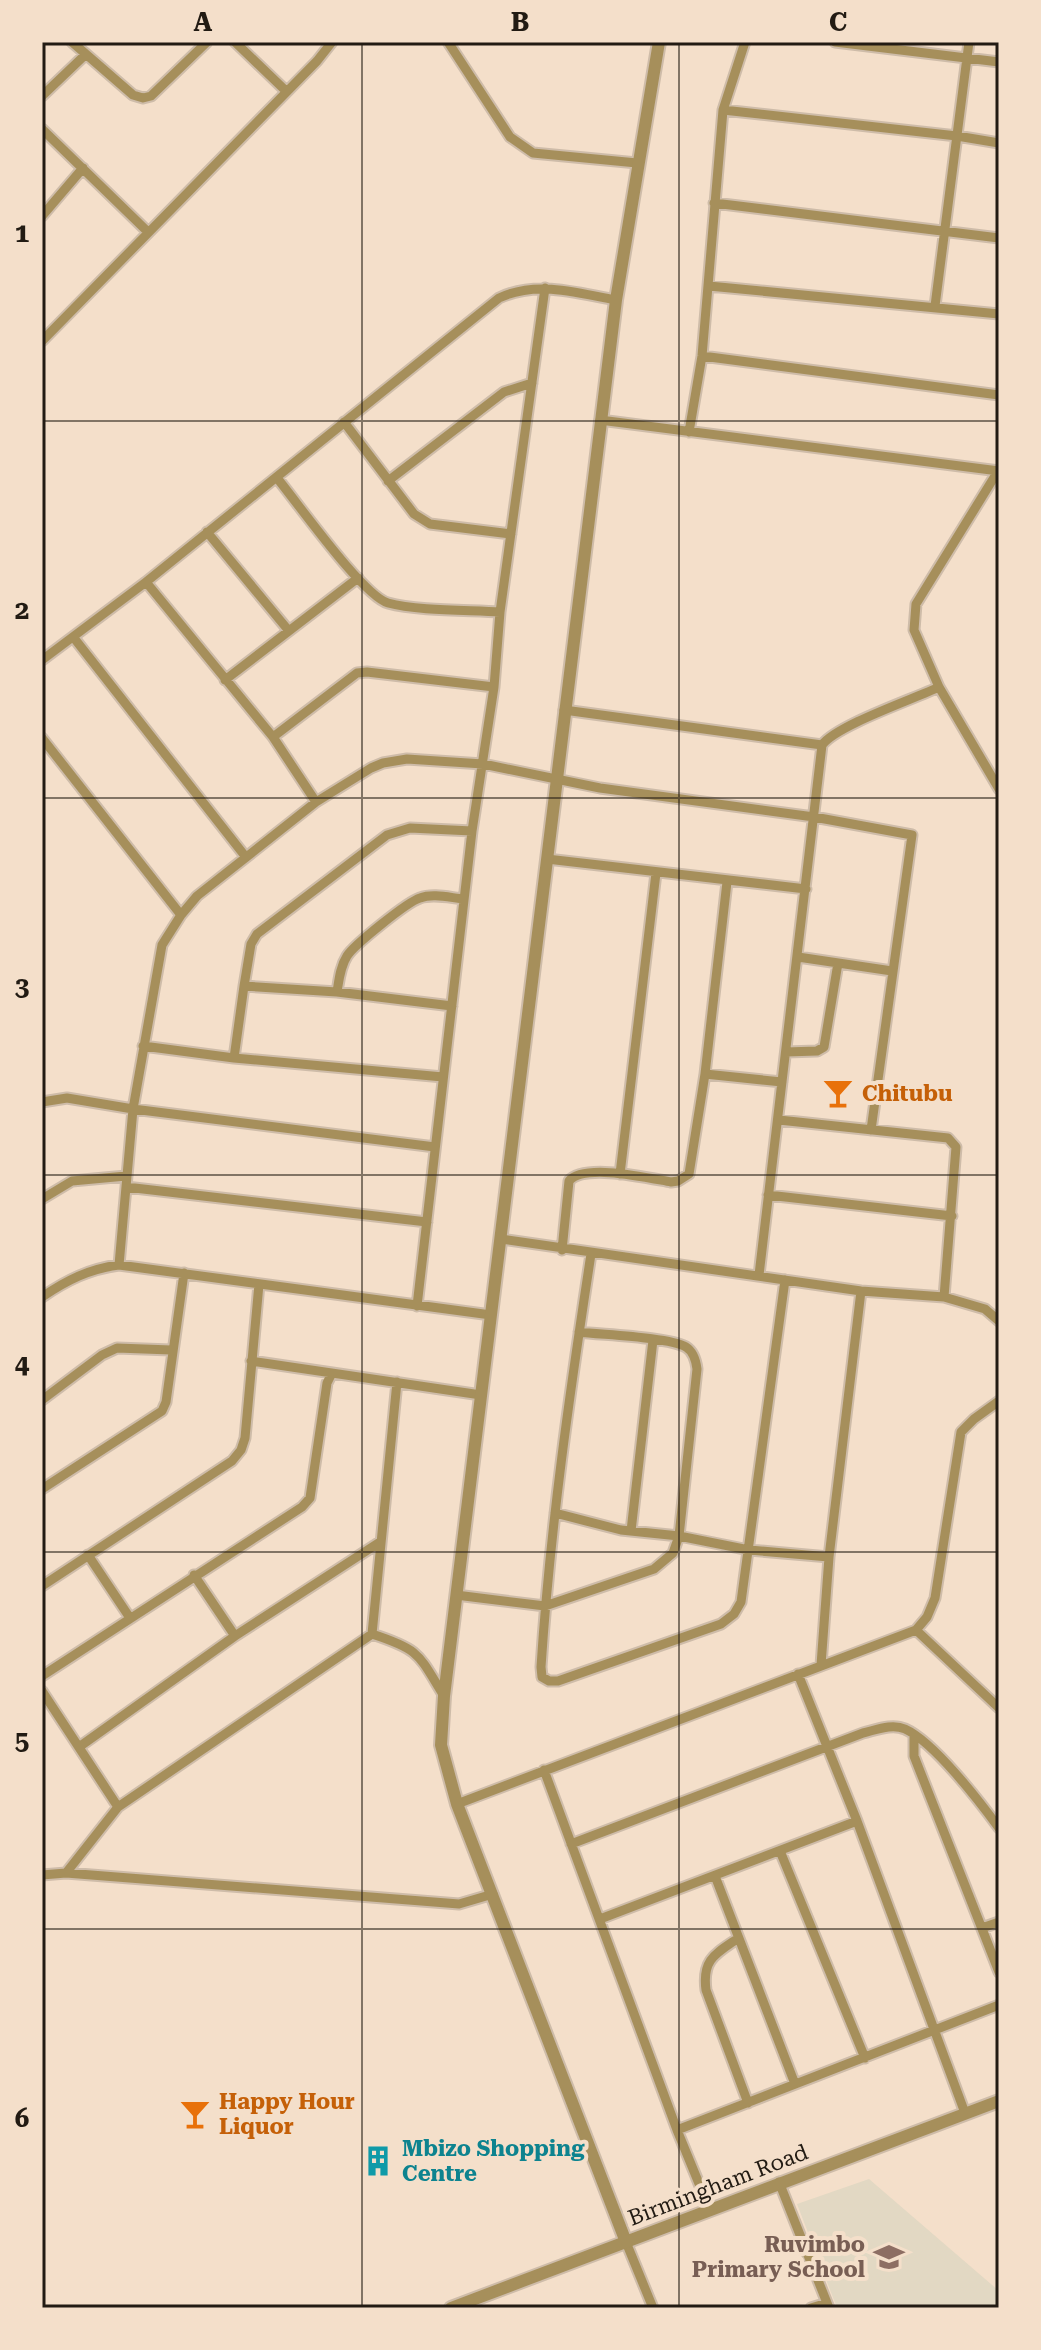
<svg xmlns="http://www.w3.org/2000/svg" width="1041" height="2350" viewBox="0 0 1041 2350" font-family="'Roboto Serif',serif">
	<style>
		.education { fill: #e2d8c3 }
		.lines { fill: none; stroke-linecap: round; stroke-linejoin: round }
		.minor-casing { stroke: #cebca9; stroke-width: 13 }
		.tertiary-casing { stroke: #cebca9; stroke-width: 16 }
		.minor { stroke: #a68f5b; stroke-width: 9 }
		.tertiary { stroke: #a68f5b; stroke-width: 12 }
		.grid { fill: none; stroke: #221b13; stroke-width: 2; stroke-opacity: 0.55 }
		.labels { text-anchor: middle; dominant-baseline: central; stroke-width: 8; stroke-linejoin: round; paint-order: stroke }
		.food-label { font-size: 22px; font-weight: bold; fill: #c56008; stroke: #f4dfca; text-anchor: start }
		.culture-label { font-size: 22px; font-weight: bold; fill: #0d838f; stroke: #f4dfca; text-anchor: start }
		.street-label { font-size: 22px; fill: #221b13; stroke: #f4dfca }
		.education-label { font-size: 22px; font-weight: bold; fill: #785e54; stroke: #f4dfca; text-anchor: end }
		.neatline { fill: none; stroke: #221b13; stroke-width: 3 }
		.grid-label { font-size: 26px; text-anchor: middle; font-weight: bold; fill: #221b13 }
	</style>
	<rect width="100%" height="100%" fill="#f4dfca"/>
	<path class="education" d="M 869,2179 L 999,2291 L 999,2308 L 837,2308 L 797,2204 Z"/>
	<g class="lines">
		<g class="minor-casing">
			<path id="minor" d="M 72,42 L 133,95 L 143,98 L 151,96 L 207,42
				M 235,42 L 286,91
				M 448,42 L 510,137 L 533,153 L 637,163
				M 835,42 L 999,62
				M 42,96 L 85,55
				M 723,110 L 957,136 L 999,143
				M 42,129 L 148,232
				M 714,203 L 999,238
				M 42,216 L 83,168
				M 709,286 L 999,314
				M 935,306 L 969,42
				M 42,341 L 317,61 L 332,42
				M 702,356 L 999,395
				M 600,420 L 999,471
				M 344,422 L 414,514 L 430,524 L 511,534
				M 689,432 L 702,356 L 723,110 L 745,42
				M 998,471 L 916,604 L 914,630 L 939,687 L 999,789
				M 277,478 C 297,502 363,596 388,603 C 417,611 469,610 500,612
				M 388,481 L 504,392 L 532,383
				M 207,532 L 289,631
				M 146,582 L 273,737 L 316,802
				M 74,638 L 245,856
				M 42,660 L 146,582 L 499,298 C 537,280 576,293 616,300
				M 225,680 L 358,578
				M 564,710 L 822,745
				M 273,737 L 357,673 L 367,672 L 494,687
				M 42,738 L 181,915
				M 547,859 L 806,889
				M 798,957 L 892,971
				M 244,986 L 251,944 L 257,934 L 387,835 L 410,828 L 472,831
				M 337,992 C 339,980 340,967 347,956 C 354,945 407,902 420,898 C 433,893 451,898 464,899
				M 143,1046 L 234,1058 L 443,1077
				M 786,1052 L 817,1051 L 824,1047 L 838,963
				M 234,1058 L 244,986 L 337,992 L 452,1006
				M 705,1074 L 782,1082
				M 42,1102 L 67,1098 L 133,1109 L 435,1147
				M 779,1120 L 948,1138 L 956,1147 L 944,1297
				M 620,1174 L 656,873
				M 126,1187 L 427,1222
				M 768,1195 L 952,1216
				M 42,1199 L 72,1181 L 126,1176
				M 501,1239 L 861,1291 L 944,1297 L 985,1309 L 999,1321
				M 562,1250 L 569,1181 C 584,1163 648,1178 671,1182 L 678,1181 L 689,1174 L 705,1074 L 727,882
				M 591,1254 C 570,1391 550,1528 541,1667 L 542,1677 L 549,1681 L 558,1681 L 721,1624 L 734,1614 L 741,1602 L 785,1280
				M 119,1265 L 133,1109 L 162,945 L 181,915 L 197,896 L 316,802 L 371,768 L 383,763 L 407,759 L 483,764 L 600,788 L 814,817 L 912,835 L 871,1130
				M 759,1275 L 822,745 C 837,725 914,699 939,687
				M 42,1297 C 67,1280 89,1269 119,1265 L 491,1315
				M 417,1306 L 472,831 L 494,687 L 500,612 L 545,288
				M 251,1361 L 481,1395
				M 42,1400 L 102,1355 L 117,1348 L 171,1350
				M 42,1489 L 162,1411 L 166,1402 L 184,1273
				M 555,1513 L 621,1530 L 679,1536 L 749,1550 L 829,1557
				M 631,1531 L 653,1340
				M 88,1555 L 130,1618
				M 194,1575 L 235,1636
				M 42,1586 L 232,1461 L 241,1450 L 245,1438 L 259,1284
				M 456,1595 L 545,1606 L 654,1569 L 673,1553 L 679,1536 L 697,1369 C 696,1361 694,1352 686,1347 C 668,1337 603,1335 579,1332
				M 916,1630 L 999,1708
				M 372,1634 C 421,1650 418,1654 444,1696
				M 821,1665 L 829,1557 L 861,1291
				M 798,1674 L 857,1821 L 965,2113
				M 42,1676 L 302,1507 L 310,1498 L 327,1383 L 332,1373
				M 42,1691 L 118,1807
				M 914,1735 L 914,1756 L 999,1972
				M 79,1747 L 235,1636 L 380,1542
				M 544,1770 L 677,2130 L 709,2208
				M 457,1804 L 916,1630 L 927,1617 L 935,1598 L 961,1432 L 974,1419 L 999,1401
				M 571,1844 L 863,1733 C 876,1730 892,1723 905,1729 C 934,1742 980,1802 999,1828
				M 780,1851 L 865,2058
				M 66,1873 L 118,1807 L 372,1634 L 397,1382
				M 42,1875 L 66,1873 L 459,1904 L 493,1894
				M 715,1876 L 795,2084
				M 600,1919 L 857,1821
				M 982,1928 L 999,1922
				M 737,1939 C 715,1954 702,1960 706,1990 L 748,2103
				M 677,2130 L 999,2005
				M 779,2182 L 829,2308
				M 626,2242 L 653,2308
				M 811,2308 L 827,2303"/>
		</g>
		<g class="tertiary-casing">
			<path id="tertiary" d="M 626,2242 L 457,1804 L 441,1745 L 444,1696 L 616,300 L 659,42
				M 451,2308 L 999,2101"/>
		</g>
		<use href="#minor" class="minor"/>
		<use href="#tertiary" class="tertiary"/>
	</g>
	<path class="grid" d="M 362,42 L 362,2308M 679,42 L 679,2308M 42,421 L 999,421M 42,798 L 999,798M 42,1175 L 999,1175M 42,1552 L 999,1552M 42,1929 L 999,1929"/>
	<defs>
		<g id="bar-bare" transform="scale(2.4)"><path d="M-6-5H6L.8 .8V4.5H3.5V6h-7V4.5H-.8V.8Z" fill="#e8710a" stroke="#f4dfca" stroke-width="2.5" paint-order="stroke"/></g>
		<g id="building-bare" transform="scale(2.4)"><path d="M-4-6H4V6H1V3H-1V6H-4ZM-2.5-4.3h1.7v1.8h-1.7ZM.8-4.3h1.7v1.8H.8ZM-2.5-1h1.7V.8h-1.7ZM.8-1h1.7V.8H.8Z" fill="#0f9aa8" stroke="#f4dfca" stroke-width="2.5" paint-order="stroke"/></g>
		<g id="school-bare" transform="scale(2.4)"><path d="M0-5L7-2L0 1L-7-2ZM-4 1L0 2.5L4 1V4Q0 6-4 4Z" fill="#8d6e63" stroke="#f4dfca" stroke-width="2.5" paint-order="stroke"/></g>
	</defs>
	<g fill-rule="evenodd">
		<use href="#bar-bare" x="838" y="1093"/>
		<use href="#bar-bare" x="195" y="2114"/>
		<use href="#building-bare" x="378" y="2161"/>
		<use href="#school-bare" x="889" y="2257"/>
	</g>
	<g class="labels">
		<g class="food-label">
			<text x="862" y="1093">Chitubu</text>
			<text x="219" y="2101">Happy Hour<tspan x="219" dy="25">Liquor</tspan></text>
		</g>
		<g class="culture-label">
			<text x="402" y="2148">Mbizo Shopping<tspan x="402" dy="25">Centre</tspan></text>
		</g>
		<g class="street-label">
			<text transform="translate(718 2185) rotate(-21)">Birmingham Road</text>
		</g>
		<g class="education-label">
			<text x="865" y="2244">Ruvimbo<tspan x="865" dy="25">Primary School</tspan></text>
		</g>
	</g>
	<rect width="1041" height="2350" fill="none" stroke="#f4dfca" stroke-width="88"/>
	<rect x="44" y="44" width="953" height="2262" class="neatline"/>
	<g class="grid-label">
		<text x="203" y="31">A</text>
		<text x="520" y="31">B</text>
		<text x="838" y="31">C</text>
		<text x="22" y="242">1</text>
		<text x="22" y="619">2</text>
		<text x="22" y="996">3</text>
		<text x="22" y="1373">4</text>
		<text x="22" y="1750">5</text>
		<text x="22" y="2127">6</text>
	</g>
</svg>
